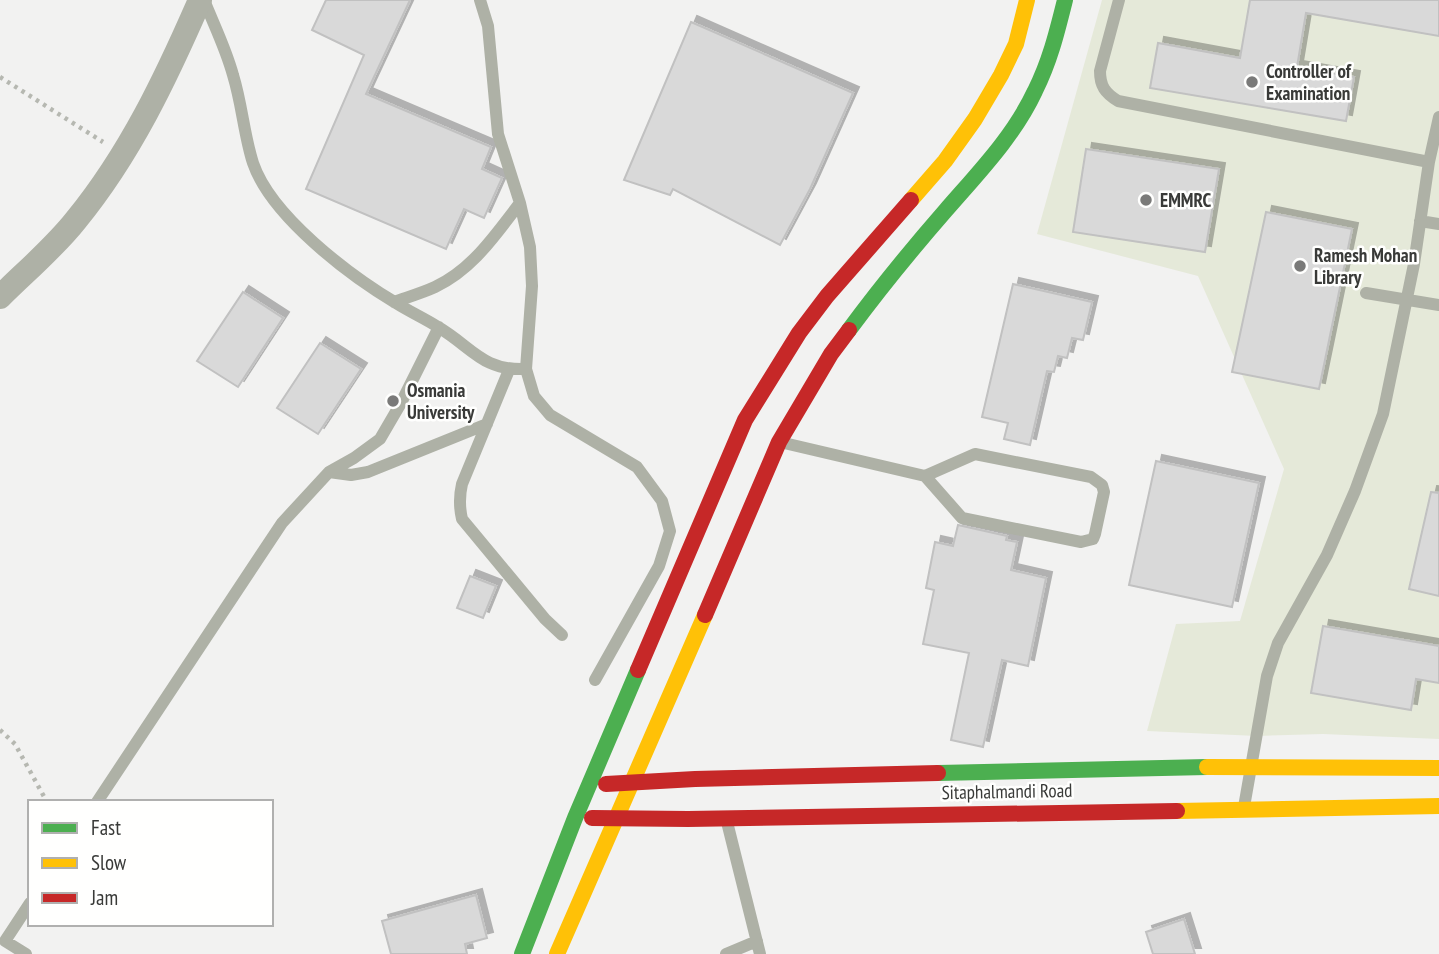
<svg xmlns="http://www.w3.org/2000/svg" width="1439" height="954" viewBox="0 0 1439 954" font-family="'PT Sans Narrow',sans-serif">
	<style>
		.green { fill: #e5e9d9 }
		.building { fill: #d9d9d9; stroke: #c1c1c1; stroke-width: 2; filter: url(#shadow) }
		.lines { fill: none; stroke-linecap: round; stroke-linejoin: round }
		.path { stroke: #b6b8b1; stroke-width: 4.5; stroke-dasharray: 3.5 5; stroke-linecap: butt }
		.lane { stroke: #aeb1a6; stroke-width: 12 }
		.street { stroke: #aeb1a6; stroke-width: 24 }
		.fast { stroke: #4caf50; stroke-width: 16 }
		.slow { stroke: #ffc107; stroke-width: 16 }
		.jam { stroke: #c62828; stroke-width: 16 }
		.poi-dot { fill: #7a7a79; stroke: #fffffe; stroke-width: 2.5 }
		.labels { text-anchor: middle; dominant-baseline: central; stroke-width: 5; stroke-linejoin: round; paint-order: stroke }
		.poi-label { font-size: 19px; font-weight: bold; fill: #393a38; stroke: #fffffe; text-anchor: start }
		.street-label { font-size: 19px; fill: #393a38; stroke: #fffffe }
	</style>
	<defs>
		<filter id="shadow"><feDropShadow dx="6" dy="-6" stdDeviation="0" flood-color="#0004"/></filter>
	</defs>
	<rect width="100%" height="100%" fill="#f2f2f1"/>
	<path class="green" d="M 1102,0 L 1439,0 L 1439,739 L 1323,734 L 1257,736 L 1147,731 L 1176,624 L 1240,621 L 1284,469 L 1198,276 L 1037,234 Z"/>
	<path class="building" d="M 326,0 L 410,0 L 366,94 L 491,147 L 482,169 L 502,178 L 484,218 L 464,209 L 446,249 L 306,189 L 364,55 L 312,30 Z
		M 1250,0 L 1439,0 L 1439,36 L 1306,13 L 1297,67 L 1354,77 L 1346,121 L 1150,88 L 1158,43 L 1240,58 Z
		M 691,22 L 853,93 L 810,189 L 780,245 L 673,189 L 670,195 L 624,180 Z
		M 1086,149 L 1219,169 L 1205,252 L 1073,232 Z
		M 1266,212 L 1352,229 L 1319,389 L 1232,372 Z
		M 1013,284 L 1092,302 L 1083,340 L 1072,338 L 1067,358 L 1058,356 L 1054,372 L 1047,371 L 1030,445 L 1004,439 L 1008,423 L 982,417 Z
		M 243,292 L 283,318 L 238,387 L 197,361 Z
		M 320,343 L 361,369 L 318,434 L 277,408 Z
		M 1156,461 L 1259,483 L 1232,607 L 1129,585 Z
		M 1431,492 L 1439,493 L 1439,596 L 1409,589 Z
		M 958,525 L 1007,536 L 1006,540 L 1017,542 L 1011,570 L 1046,578 L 1028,666 L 1002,660 L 983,747 L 951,740 L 969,653 L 923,644 L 934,590 L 926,588 L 935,542 L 953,546 Z
		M 470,576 L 496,586 L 483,618 L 457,608 Z
		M 1323,626 L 1439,646 L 1439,683 L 1416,679 L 1411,710 L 1311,693 Z
		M 476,895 L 487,938 L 465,944 L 467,954 L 391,954 L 382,921 Z
		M 1184,919 L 1195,954 L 1153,954 L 1146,932 Z"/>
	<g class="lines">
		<path class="path" d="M 0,77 L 103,142
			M 0,730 L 15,744 L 47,802"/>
		<path class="lane" d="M 204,0 C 214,25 226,49 233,75 C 242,104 244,135 253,163 C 271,216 349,275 396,303 C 410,312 424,318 438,327 C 472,347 482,371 526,369
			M 480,0 L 488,26 L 498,134 L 520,203 L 530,247 L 532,286 L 526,369 L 534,396 L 550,415 L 637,467 L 662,501 L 670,531 L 659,566 L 595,680
			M 1119,0 L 1100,71 C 1100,86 1105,93 1118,101 L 1429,162 L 1414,264 L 1383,414 L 1355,491 L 1327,555 L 1278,643 L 1267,676 L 1244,807
			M 1429,162 L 1439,117
			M 1420,221 L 1439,224
			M 1366,293 L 1439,305
			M 394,302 C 408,297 422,293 435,287 C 473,269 495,235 520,203
			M 509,370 L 462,484 C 459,497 459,506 462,519 L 545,619 L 562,635
			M 784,443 L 925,476 L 962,518 L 1081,542 L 1093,539 L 1095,534 L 1104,492 L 1102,485 L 1091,477 L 975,454 L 925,476
			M 329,472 L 351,475 L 368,472 L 487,424
			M 97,802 L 282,523 L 329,472 L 354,458 L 380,439 L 401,403 L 439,327
			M 727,822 L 760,954
			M 26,954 L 5,941 L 30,903
			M 726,954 L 757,941"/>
		<path class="street" d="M 0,297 C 25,272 54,248 76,220 C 130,154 166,78 200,0"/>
		<path class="fast" d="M 849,330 C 880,288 912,249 946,210 C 979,172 1014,136 1035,91 C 1050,61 1057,32 1065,0
			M 938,773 L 1207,767
			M 522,954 L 575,818 L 638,670"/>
		<path class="slow" d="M 911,200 L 945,161 L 975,119 L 1001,75 L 1016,44 L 1027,0
			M 1207,767 L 1439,768
			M 1177,811 L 1439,806
			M 557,954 L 705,615"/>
		<path class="jam" d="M 705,615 L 779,442 L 831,354 L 849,330
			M 638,670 L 745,420 L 799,333 L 827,296 L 911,200
			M 606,784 L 695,779 L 938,773
			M 592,818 L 688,819 L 1177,811"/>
	</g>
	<g class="poi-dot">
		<circle cx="1252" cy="82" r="7"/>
		<circle cx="1146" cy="200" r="7"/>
		<circle cx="1300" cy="266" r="7"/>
		<circle cx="393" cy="401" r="7"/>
	</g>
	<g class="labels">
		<g class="poi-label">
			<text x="1266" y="71">Controller of<tspan x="1266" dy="22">Examination</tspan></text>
			<text x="1160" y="200">EMMRC</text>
			<text x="1314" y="255">Ramesh Mohan<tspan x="1314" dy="22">Library</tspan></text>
			<text x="407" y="390">Osmania<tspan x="407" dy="22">University</tspan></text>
		</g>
		<g class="street-label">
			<text transform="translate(1007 791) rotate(-1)">Sitaphalmandi Road</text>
		</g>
	</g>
	<rect x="28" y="800" width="245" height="126" fill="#fffffe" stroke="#b0b0af" stroke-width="2"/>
	<rect x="42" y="823" width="35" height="10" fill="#4caf50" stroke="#b0b0af" stroke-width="2"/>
	<text x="91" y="835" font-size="21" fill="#393a38">Fast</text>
	<rect x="42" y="858" width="35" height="10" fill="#ffc107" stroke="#b0b0af" stroke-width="2"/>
	<text x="91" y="870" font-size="21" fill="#393a38">Slow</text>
	<rect x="42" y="893" width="35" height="10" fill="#c62828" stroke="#b0b0af" stroke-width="2"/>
	<text x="91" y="905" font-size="21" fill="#393a38">Jam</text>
</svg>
